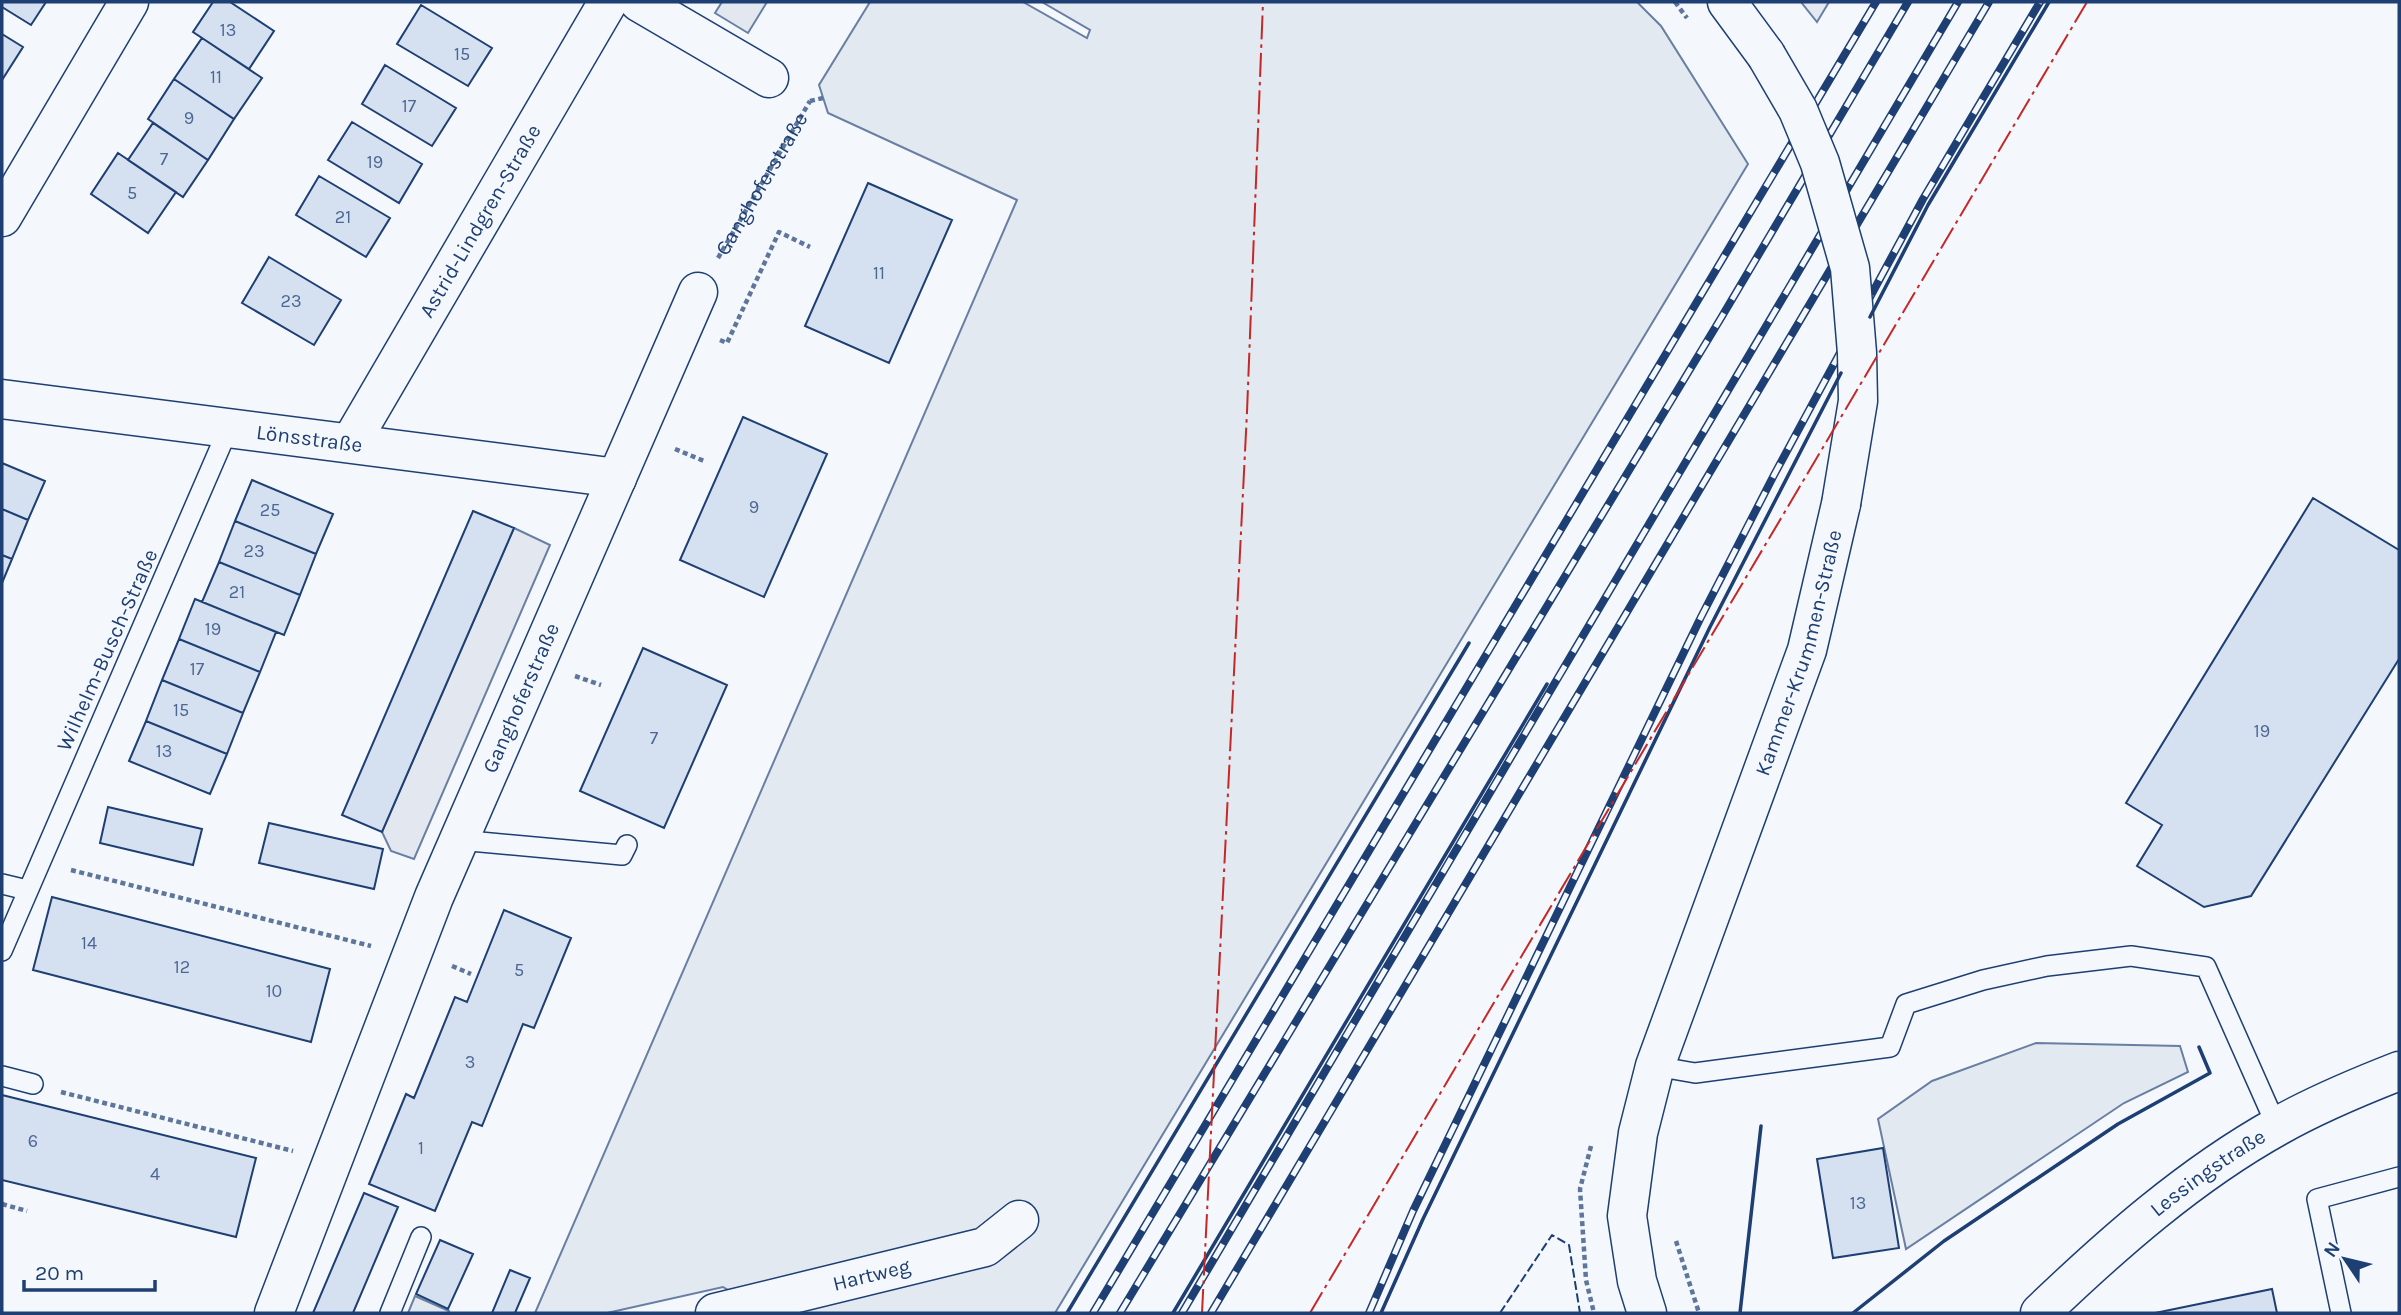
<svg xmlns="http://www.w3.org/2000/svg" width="2401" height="1315" viewBox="0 0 2401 1315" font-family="Karla,sans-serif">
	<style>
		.green { fill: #e3e9f0; stroke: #687fa3; stroke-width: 2 }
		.parking { fill: #e3e8f0; stroke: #687fa3; stroke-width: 2 }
		.building { fill: #d5e0f0; stroke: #1d3f73; stroke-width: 2 }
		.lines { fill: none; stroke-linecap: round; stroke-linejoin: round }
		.lane-casing { stroke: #1d3f73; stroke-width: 22 }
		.street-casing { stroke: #1d3f73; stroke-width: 41 }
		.secondary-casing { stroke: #1d3f73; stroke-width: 41 }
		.path { stroke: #5e769c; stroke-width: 4.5; stroke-dasharray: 5 3.5; stroke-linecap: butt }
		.lane { stroke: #f4f7fb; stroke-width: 19 }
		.street { stroke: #f4f7fb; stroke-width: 38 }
		.secondary { stroke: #f4f7fb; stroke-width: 38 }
		.rail-casing { stroke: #1d3f73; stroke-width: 8 }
		.rail { stroke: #f4f7fb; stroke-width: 5; stroke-dasharray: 16; stroke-linecap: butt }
		.secondary-bridge-casing { stroke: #1d3f73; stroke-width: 41; stroke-linecap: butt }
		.secondary-bridge { stroke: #f4f7fb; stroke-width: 38 }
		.fence { stroke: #1d3f73; stroke-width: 2; stroke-dasharray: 9 3.5; stroke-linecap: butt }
		.wall { stroke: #1d3f73; stroke-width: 3.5 }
		.power { stroke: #c62828; stroke-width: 2; stroke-dasharray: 24 5 3.5 5; stroke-linecap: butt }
		.labels { text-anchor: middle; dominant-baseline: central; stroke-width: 5; stroke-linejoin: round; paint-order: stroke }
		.number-label { font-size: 18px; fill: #4b6792 }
		.street-label { font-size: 21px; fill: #1d3f73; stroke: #f4f7fb }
	</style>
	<rect width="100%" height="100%" fill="#f4f7fb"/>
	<path class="green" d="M 870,2 L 1023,2 L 1087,38 L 1090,30 L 1042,2 L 1637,2 L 1661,26 L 1748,164 L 1055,1313 L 767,1313 L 723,1287 L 607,1313 L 535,1313 L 1017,200 L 828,113 L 819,85 Z
		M 1801,2 L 1829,2 L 1817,22 Z
		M 2036,1043 L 2180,1046 L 2188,1072 L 2124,1103 L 1906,1249 L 1878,1119 L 1932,1081 Z"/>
	<path class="parking" d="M 722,2 L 767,2 L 748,33 L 715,13 Z
		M 514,528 L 550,545 L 414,859 L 391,851 L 382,832 Z
		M 415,1296 L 449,1311 L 448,1313 L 408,1313 Z"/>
	<path class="building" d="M 2,2 L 46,2 L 31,25 L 2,7 Z
		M 213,2 L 230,2 L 274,31 L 249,69 L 193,32 Z
		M 421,5 L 492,48 L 468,86 L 397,44 Z
		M 2,34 L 23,47 L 2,80 Z
		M 202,38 L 262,78 L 234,119 L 174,79 Z
		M 385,65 L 456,108 L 432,146 L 362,104 Z
		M 174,79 L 234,119 L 208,160 L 148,119 Z
		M 352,122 L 422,164 L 399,203 L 328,160 Z
		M 153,123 L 208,160 L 183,197 L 128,160 Z
		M 118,153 L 176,192 L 148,233 L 91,194 Z
		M 319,176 L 390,218 L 366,257 L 296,215 Z
		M 868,183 L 952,220 L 889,363 L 805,326 Z
		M 269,257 L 341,300 L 314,345 L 242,303 Z
		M 743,417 L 827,454 L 764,597 L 680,560 Z
		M 2,463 L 45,481 L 28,520 L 2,509 Z
		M 252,480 L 333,514 L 316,554 L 235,521 Z
		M 2313,498 L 2399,550 L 2399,659 L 2251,896 L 2204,907 L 2137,866 L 2162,825 L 2126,803 Z
		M 2,509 L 28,520 L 12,559 L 2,555 Z
		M 473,511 L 514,528 L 382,832 L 342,815 Z
		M 235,521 L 316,554 L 300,595 L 219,562 Z
		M 2,555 L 12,559 L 2,583 Z
		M 219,562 L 300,595 L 284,635 L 202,602 Z
		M 195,599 L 276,632 L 260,672 L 179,639 Z
		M 179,639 L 260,672 L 243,713 L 162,680 Z
		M 643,648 L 727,685 L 664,828 L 580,791 Z
		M 162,680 L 243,713 L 227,754 L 146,721 Z
		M 146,721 L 227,754 L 210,794 L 129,761 Z
		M 108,807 L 202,829 L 193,865 L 100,843 Z
		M 269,823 L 383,849 L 374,889 L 259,863 Z
		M 52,897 L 330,969 L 311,1042 L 33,970 Z
		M 504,910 L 571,938 L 534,1028 L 523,1024 L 482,1126 L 472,1122 L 435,1211 L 369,1184 L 406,1094 L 414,1098 L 455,997 L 467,1002 Z
		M 2,1095 L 256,1158 L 236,1237 L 2,1180 Z
		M 1883,1148 L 1899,1248 L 1833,1258 L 1817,1159 Z
		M 364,1193 L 398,1207 L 353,1313 L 313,1313 Z
		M 440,1240 L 473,1254 L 448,1309 L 416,1294 Z
		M 510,1270 L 530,1278 L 515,1313 L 492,1313 Z
		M 2272,1289 L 2277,1313 L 2155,1313 Z"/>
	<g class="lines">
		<g class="lane-casing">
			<path id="lane" d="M 459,840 L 622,855 L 627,845
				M 2,884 L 27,890
				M 2,951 L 229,427
				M 1655,1066 L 1695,1073 L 1890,1047 L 1906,1004 L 1983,980 L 2047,966 L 2131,956 L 2206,967 L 2277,1127
				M 2,1076 L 33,1084
				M 390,1313 L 421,1237
				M 2341,1313 L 2317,1199 L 2399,1177"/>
		</g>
		<g class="street-casing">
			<g id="street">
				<path d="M 639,2 L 769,78"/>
				<path d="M 2,217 L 129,2"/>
				<path id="s2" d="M 2,399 L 617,478"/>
				<path id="s3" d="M 351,442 L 608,2"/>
				<path id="s4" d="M 274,1313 L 434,897 L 698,292"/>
				<path id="s5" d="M 715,1313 L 985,1247 L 1019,1220"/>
			</g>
		</g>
		<g class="secondary-casing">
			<g id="secondary">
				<path d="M 1727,2 L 1766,55"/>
				<path id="s6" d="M 1647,1313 L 1637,1281 L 1627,1216 L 1638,1133 L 1655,1066 L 1807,650 L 1841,504"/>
				<path id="s7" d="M 2040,1313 C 2112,1244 2190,1175 2278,1126 C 2317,1104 2358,1087 2399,1071"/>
			</g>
		</g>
		<g class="path">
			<path d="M 1675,2 L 1687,18"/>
			<path d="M 810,101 L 823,98"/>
			<path id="s1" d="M 718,258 L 810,101"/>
			<path d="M 720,340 L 727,343 L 779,232 L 810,247"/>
			<path d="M 675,449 L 704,461"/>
			<path d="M 575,676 L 601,685"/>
			<path d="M 71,870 L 371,946"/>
			<path d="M 452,966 L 471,974"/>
			<path d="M 61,1092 L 293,1151"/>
			<path d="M 1591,1146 L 1580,1189 L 1586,1280 L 1594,1313"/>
			<path d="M 2,1204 L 27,1211"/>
			<path d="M 1676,1241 L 1699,1313"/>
		</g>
		<use href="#lane" class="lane"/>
		<use href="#street" class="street"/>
		<use href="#secondary" class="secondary"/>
		<g class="rail-casing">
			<path id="rail" d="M 1093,1313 L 1876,2
				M 1120,1313 L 1721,318 L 1908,2
				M 1182,1313 L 1958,2
				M 1211,1313 L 1989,2
				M 1369,1313 L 1413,1211 L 1700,619 L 1774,475 L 1923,199 L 2040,2"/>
		</g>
		<use href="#rail" class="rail"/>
		<g class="secondary-bridge-casing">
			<path id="secondary-bridge" d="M 1766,55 L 1798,110 L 1820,163 L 1850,268 L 1857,353 L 1858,401 L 1841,504"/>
		</g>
		<use href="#secondary-bridge" class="secondary-bridge"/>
		<path class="fence" d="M 1500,1313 L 1552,1235 L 1569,1245 L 1580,1313"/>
		<path class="wall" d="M 1870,317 L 1928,205 L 2049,2
			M 1067,1313 L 1469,643
			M 1173,1313 L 1547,684
			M 1381,1313 L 1423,1219 L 1710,627 L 1841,373
			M 1740,1313 L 1761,1126
			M 1853,1313 L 1944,1241 L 2118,1124 L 2210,1073 L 2199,1047"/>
		<path class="power" d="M 1202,1313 L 1247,412 L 1263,2
			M 1310,1313 L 2087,2"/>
	</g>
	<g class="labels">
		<g class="number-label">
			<text x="228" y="30">13</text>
			<text x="462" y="54">15</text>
			<text x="216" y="77">11</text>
			<text x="409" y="106">17</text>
			<text x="189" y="118">9</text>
			<text x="164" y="159">7</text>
			<text x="375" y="162">19</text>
			<text x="132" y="193">5</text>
			<text x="343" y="217">21</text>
			<text x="879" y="273">11</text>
			<text x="291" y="301">23</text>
			<text x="754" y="507">9</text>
			<text x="270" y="510">25</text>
			<text x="254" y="551">23</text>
			<text x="237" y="592">21</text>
			<text x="213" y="629">19</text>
			<text x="197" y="669">17</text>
			<text x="181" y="710">15</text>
			<text x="2262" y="731">19</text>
			<text x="654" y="738">7</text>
			<text x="164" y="751">13</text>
			<text x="89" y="943">14</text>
			<text x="182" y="967">12</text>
			<text x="519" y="970">5</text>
			<text x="274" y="991">10</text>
			<text x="470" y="1062">3</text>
			<text x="33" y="1141">6</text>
			<text x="421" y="1148">1</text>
			<text x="155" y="1174">4</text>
			<text x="1858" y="1203">13</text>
		</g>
		<g class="street-label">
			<text stroke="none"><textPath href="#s1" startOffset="86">Ganghoferstraße</textPath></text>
			<text stroke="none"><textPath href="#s3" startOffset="256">Astrid-Lindgren-Straße</textPath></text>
			<text stroke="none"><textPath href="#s2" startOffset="310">Lönsstraße</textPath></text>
			<text transform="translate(107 650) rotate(-66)">Wilhelm-Busch-Straße</text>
			<text stroke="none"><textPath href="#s6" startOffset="690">Kammer-Krummen-Straße</textPath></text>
			<text stroke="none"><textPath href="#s4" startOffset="663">Ganghoferstraße</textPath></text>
			<text stroke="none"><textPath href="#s7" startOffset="219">Lessingstraße</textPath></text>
			<text stroke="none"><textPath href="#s5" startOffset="161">Hartweg</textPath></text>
		</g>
	</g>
	<rect width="2401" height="1315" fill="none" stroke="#1d3f73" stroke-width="7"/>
	<g transform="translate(2345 1259) rotate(305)" stroke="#f4f7fb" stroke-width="5" paint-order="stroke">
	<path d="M0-5L12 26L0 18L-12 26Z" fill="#1d3f73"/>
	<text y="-10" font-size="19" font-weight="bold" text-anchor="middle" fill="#1d3f73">N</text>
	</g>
	<path d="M24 1280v10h131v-10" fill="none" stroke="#1d3f73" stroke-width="3.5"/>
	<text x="35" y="1280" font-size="21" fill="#1d3f73" stroke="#f4f7fb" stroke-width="5" paint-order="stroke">20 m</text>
</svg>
